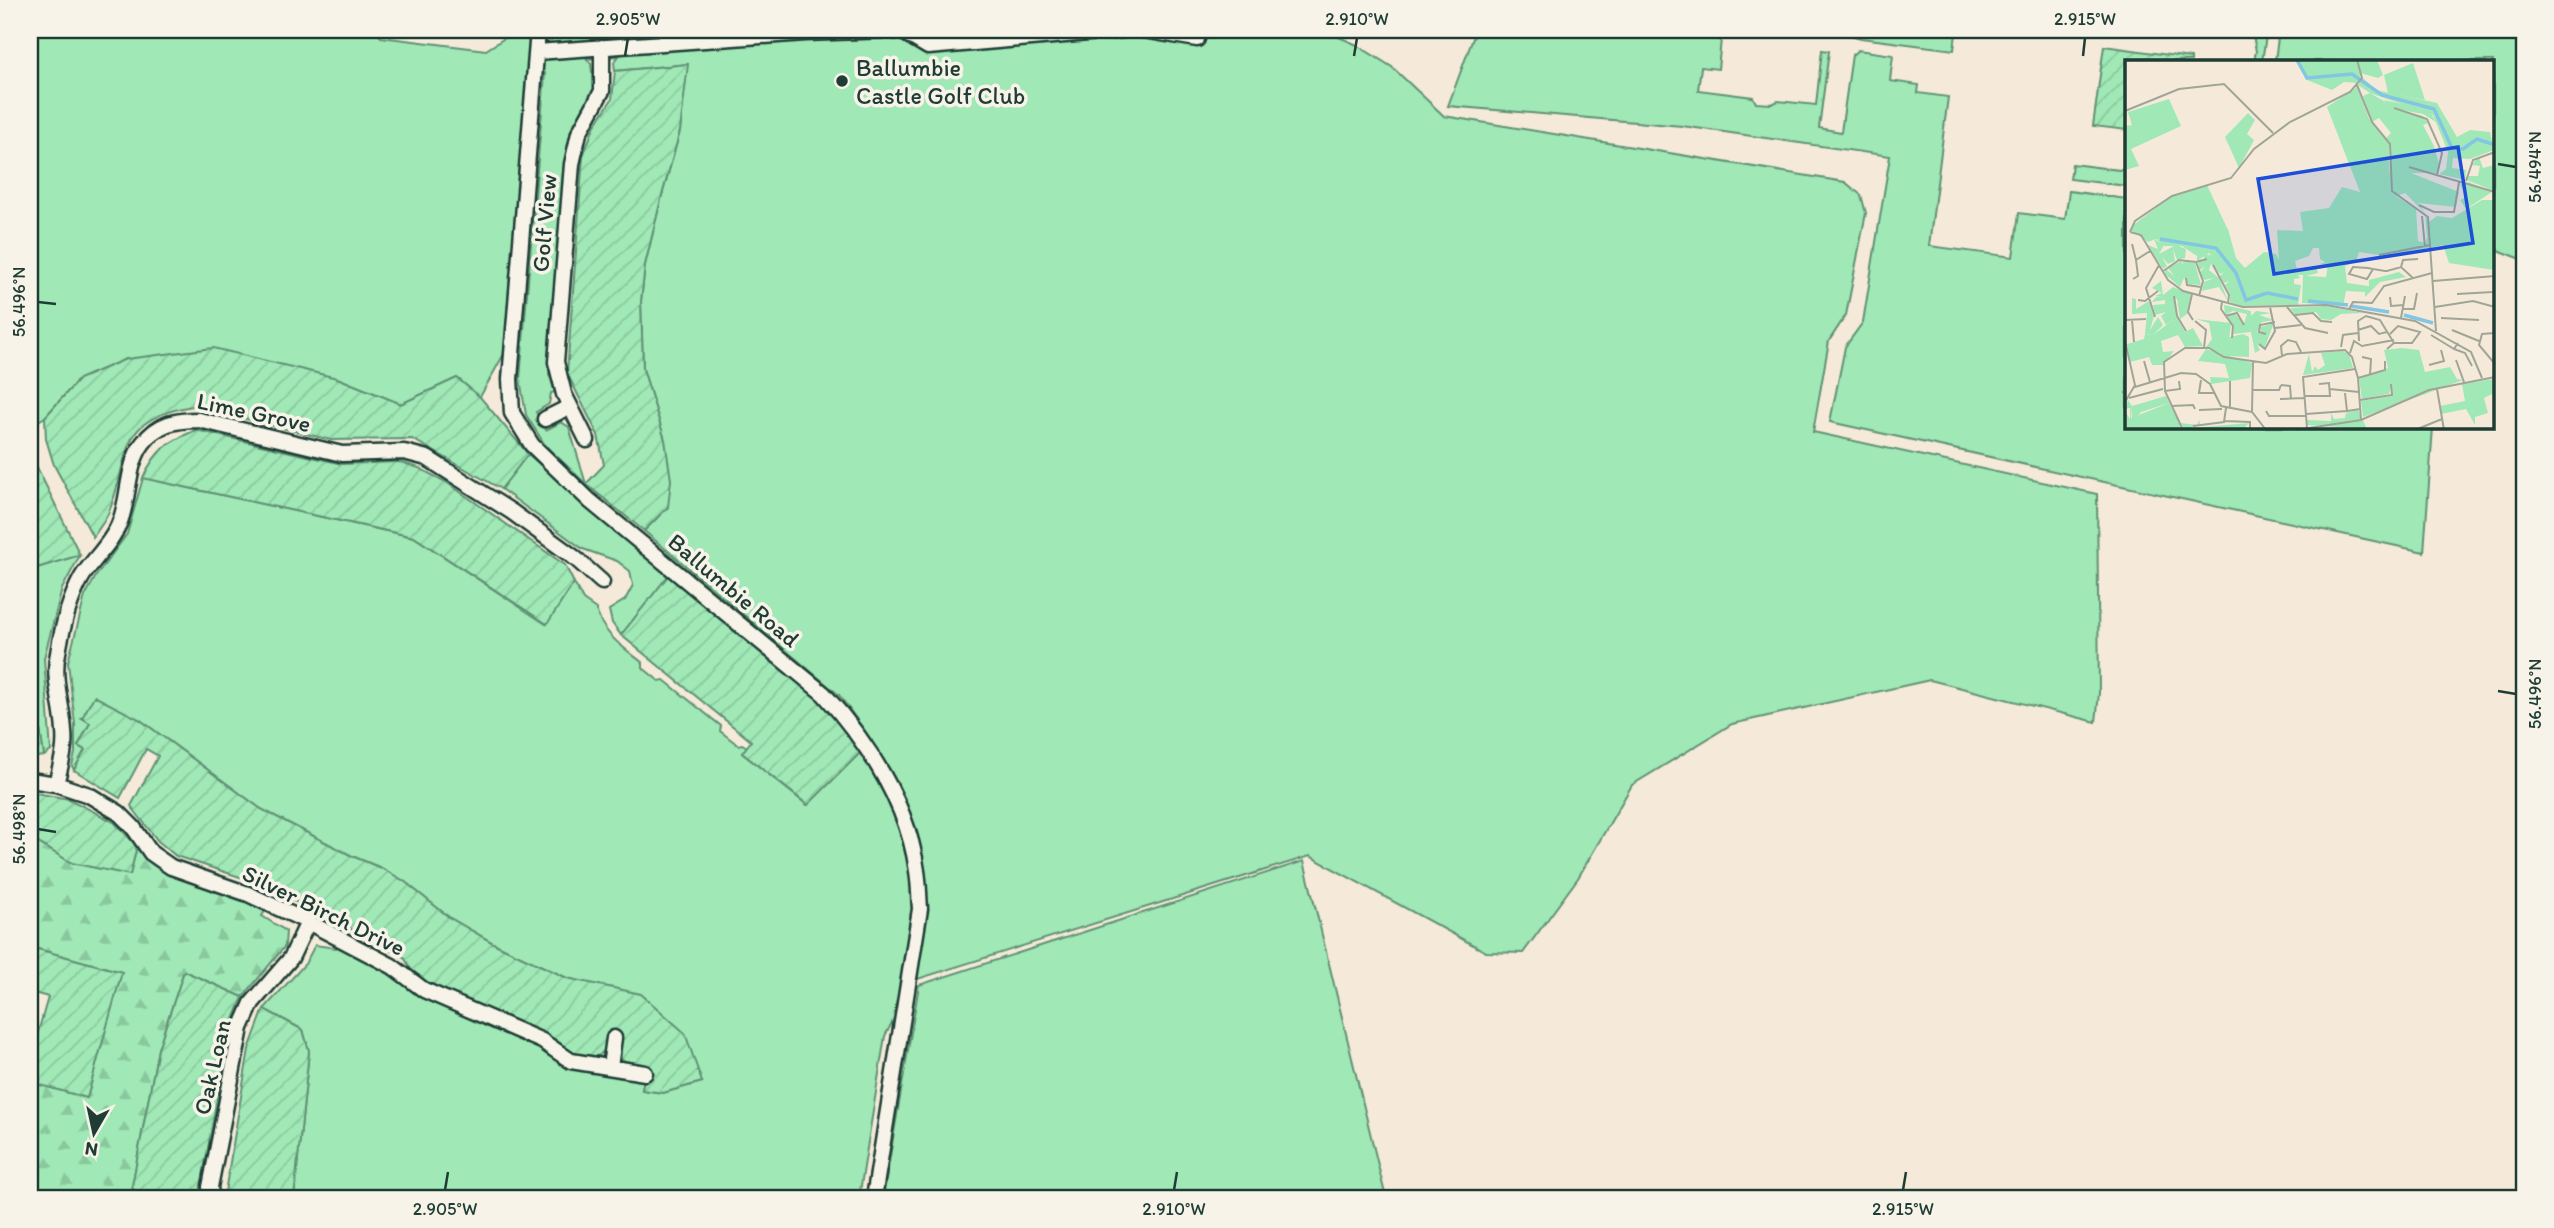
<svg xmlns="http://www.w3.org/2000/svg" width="2554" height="1228" viewBox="0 0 2554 1228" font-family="Itim,sans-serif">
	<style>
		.grass { fill: #a0e8b6; stroke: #609275; stroke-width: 2 }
		.forest { fill: url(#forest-firs); stroke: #609275; stroke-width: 2 }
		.garden { fill: url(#garden-furrows); stroke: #609275; stroke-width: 2 }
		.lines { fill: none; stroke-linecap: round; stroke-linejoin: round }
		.minor-casing { stroke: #1f3d34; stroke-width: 19 }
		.minor { stroke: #f7f3e8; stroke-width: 14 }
		.ticks { fill: none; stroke: #1f3d34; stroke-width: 2.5 }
		.poi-dot { fill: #1f3d34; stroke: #f7f3e8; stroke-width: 2.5 }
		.labels { text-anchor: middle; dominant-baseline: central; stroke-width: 7; stroke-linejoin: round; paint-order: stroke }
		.poi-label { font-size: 24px; fill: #1f3d34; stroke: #f7f3e8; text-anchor: start }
		.street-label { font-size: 24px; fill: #1f3d34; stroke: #f7f3e8 }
		.inset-river { fill: none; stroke: #82c6e3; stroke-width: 3.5 }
		.inset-road { fill: none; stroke: #9fa597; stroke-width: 2 }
		.view { fill: #1d4ed8; fill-opacity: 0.15; stroke: #1d4ed8; stroke-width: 3.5 }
		.inset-edge { fill: none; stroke: #1f3d34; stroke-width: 3.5 }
		.neatline { fill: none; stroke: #1f3d34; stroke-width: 2.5 }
		.ticks-label { font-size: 18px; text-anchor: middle; fill: #1f3d34 }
	</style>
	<defs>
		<pattern id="forest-firs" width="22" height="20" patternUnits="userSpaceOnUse" patternTransform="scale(1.75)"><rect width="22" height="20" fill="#a0e8b6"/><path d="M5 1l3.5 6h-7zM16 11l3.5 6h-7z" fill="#89c89d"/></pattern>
		<pattern id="garden-furrows" width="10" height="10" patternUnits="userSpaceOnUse" patternTransform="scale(1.75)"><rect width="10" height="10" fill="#a0e8b6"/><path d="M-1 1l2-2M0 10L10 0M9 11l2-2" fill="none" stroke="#89c89d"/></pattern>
	</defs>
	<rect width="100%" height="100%" fill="#f5ead9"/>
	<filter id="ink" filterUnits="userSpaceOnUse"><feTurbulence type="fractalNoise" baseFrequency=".0143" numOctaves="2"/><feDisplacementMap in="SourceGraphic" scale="14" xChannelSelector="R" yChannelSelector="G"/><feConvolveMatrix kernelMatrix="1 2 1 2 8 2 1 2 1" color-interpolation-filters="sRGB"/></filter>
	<g filter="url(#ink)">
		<path class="grass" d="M 30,30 L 375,30 L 381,37 L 486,50 L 511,34 L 577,30 L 1210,30 L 1215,32 L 1323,30 L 1355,44 L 1392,67 L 1444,116 L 1845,182 L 1861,195 L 1866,213 L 1846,315 L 1829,341 L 1813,432 L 2097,494 L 2099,693 L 2096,722 L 1930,680 L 1732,724 L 1632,785 L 1578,878 L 1523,953 L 1486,952 L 1310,856 L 914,980 L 885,1036 L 859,1198 L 294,1198 L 309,1051 L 303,1030 L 264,1009 L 305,964 L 315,945 L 336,948 L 338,944 L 409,983 L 418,995 L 540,1047 L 644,1079 L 642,1090 L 663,1093 L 702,1082 L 590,984 L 567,978 L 495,944 L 450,918 L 404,881 L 381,868 L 352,856 L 261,809 L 139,719 L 82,718 L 90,723 L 78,746 L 85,750 L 74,770 L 72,766 L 75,753 L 75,724 L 68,662 L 85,596 L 96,576 L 127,534 L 143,478 L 414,537 L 546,624 L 574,583 L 583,600 L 596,609 C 603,635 623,647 643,663 L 643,668 L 659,681 L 664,680 L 721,726 L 720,731 L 738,745 L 742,744 L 747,747 L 742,753 L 807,805 L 872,741 L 839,695 L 644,531 L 668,507 L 665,440 L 643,369 L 641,301 L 645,265 L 661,199 L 680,131 L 687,64 L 615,71 L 614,62 L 619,56 L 587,59 L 591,64 L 592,72 L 596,72 L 595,90 L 573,132 L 565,158 L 549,351 L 549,374 L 555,392 L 551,393 L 549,404 L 536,412 L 546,430 L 561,422 L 569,427 L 586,484 L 545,445 L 526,415 L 520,379 L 545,73 L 529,72 L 509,345 L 480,397 L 457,378 L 401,404 L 337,378 L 126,359 L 79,379 L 45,417 L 30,426 Z
			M 1476,30 L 1722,30 L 1718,69 L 1701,67 L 1698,90 L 1753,97 L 1756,103 L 1772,104 L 1778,101 L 1816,105 L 1822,50 L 1829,51 L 1819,128 L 1841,132 L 1852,55 L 1858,50 L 1893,55 L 1890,81 L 1919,85 L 1918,93 L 1948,97 L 1929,246 L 2013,257 L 2019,213 L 2065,219 L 2069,191 L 2127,199 L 2127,427 L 2433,427 L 2424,552 L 1830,422 L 1845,347 L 1863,322 L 1890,156 L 1682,126 L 1448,106 Z
			M 1850,30 L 1929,30 L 1956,33 L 1954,50 L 1861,38 L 1850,35 Z
			M 2252,30 L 2267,30 L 2262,61 L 2254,61 L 2256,51 Z
			M 2279,30 L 2524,30 L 2524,260 L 2493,248 L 2493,61 L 2275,61 Z
			M 2072,164 L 2127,171 L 2127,186 L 2070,179 Z
			M 528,454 L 668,576 L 621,635 L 612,623 L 609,610 L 625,600 L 633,585 L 630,571 L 617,561 L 583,549 L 501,489 Z
			M 80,555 L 62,589 L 44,658 L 51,751 L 44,756 L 34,690 L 30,680 L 30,570 Z
			M 1304,861 L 1386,1198 L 883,1198 L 919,985 Z"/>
		<path class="forest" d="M 30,838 L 72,863 L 130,874 L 137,846 L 152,863 L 170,875 L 237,897 L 265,911 L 262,916 L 286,931 L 285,946 L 243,997 L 184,971 L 158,1049 L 132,1186 L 138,1198 L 30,1198 L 30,1082 L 87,1098 L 121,972 L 30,947 Z"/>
		<path class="garden" d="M 2104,46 L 2191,58 L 2191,61 L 2127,61 L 2127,130 L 2093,126 Z
			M 688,64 L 680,131 L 661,199 L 645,265 L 641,301 L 643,369 L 665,440 L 671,480 L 668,507 L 644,531 L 586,484 L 604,465 L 598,435 L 567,373 L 583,156 L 594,127 L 612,99 L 615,71 Z
			M 213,348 L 337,378 L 401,404 L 457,378 L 480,397 L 528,454 L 501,489 L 412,439 L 331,440 L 193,406 C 113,419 132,457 108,514 C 104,522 98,530 93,537 L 54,465 L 46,439 L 45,417 L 79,379 L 126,359 Z
			M 196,430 L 342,464 L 400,462 L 419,468 L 446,482 L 565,565 L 574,583 L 547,624 L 414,537 L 143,478 C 156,449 168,442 196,430 Z
			M 30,453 L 80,555 L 30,570 Z
			M 668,576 L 821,700 L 863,750 L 808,805 L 742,753 L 751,741 L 621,635 Z
			M 30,680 L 34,690 L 44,756 L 30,758 Z
			M 94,696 L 139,719 L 261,809 L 352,856 L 381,868 L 404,881 L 450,918 L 495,944 L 567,978 L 641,994 L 685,1033 L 702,1082 L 663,1093 L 642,1090 L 646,1067 L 629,1064 L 621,1058 L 620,1039 L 607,1038 L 606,1048 L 600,1055 L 590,1058 L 567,1051 L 545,1035 L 415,977 L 404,957 L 325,915 L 243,878 L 176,856 L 158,841 L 131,806 L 158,756 L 146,749 L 120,798 L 74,770 L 85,750 L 78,746 L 90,723 L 82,718 Z
			M 30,792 L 69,799 L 114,822 L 137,846 L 130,875 L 72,863 L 30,838 Z
			M 30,947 L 122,972 L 87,1098 L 30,1082 L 30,1035 L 37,1036 L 48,997 L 30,992 Z
			M 184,971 L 243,997 L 229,1032 L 201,1187 L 201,1198 L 138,1198 L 132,1186 L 158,1049 Z
			M 264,1009 L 303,1030 L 309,1051 L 294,1198 L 224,1198 L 249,1049 Z"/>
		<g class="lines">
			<g class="minor-casing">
				<path id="minor" d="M 538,30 L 510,379 L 512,413 L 532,445 L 590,501 L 824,694 C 868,743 908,804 917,871 C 919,883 919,896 920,909 L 874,1198
					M 1143,30 L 1197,39
					M 537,52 L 805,33 L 888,30 L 903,32 L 928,47 L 1123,30
					M 545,419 L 569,407
					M 587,440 L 564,394 L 556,362 L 572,164 L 579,133 L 602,91 L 602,47
					M 30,780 L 56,784 L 89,795 L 119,813 L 133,827 L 151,853 L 171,867 L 248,894 L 308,922 L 392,966 L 424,990 L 542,1041 L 571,1061 L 645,1073
					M 56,784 C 60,767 66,750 64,732 C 63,705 52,679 58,653 C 62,629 70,598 82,577 C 93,559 111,544 119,524 C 130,499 126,466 143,443 C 158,423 176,420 199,420 L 342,454 L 404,452 L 427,458 L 512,512 L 575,558 L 602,582
					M 610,1067 L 614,1038
					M 211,1198 L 210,1187 L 241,1028 L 252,1003 L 291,958 L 308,922"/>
			</g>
			<use href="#minor" class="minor"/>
		</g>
	</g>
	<path class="ticks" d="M 625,56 L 628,38M 1354,56 L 1357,38M 2083,56 L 2085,38M 2498,164 L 2516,167M 38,302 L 56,304M 2498,691 L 2516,694M 38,829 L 56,832M 445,1190 L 448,1172M 1174,1190 L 1177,1172M 1903,1190 L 1906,1172"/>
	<circle class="poi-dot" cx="842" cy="81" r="7"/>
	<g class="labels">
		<g class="poi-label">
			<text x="856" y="67">Ballumbie<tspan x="856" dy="28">Castle Golf Club</tspan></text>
		</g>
		<g class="street-label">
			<text transform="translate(544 223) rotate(-85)">Golf View</text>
			<text transform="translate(254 412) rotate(12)">Lime Grove</text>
			<text transform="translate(734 590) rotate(40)">Ballumbie Road</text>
			<text transform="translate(324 910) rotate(26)">Silver Birch Drive</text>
			<text transform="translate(212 1067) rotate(-77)">Oak Loan</text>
		</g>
	</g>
	<g transform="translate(2125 60)">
		<rect width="369" height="369" fill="#f5ead9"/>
		<path d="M 172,0 L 231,0 L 236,16 L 233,23 L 219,22 L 207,30 L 182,20 ZM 288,3 L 300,40 L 263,33 L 259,15 ZM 232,27 L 244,59 L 264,84 L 264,116 L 266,84 L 261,78 L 266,73 L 254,58 L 247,62 L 238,36 L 245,33 L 297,63 L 309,86 L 315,107 L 312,113 L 286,113 L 334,132 L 331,147 L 293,143 L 301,154 L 280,133 L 271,136 L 291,149 L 293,181 L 300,183 L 302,178 L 300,155 L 304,162 L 312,156 L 327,158 L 357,140 L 369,140 L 369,210 L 324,203 L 318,185 L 261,196 L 234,192 L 231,202 L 220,206 L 222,223 L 244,226 L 244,220 L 274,212 L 281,217 L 255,222 L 240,237 L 240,232 L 221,231 L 218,246 L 177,243 L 178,215 L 173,215 L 175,218 L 169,219 L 169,224 L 176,225 L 173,245 L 117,246 L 105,242 L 104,220 L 89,198 L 84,193 L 72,201 L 72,196 L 57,186 L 39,186 L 31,179 L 91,188 L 103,169 L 111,198 L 120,208 L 139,192 L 151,194 L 154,200 L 152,170 L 178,171 L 175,152 L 204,148 L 217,127 L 235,132 L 202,47 ZM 188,188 L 194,188 L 195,199 L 200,202 L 195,204 L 203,205 L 201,217 L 181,216 L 193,213 L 191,206 L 172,210 L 170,201 L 184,196 ZM 44,39 L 56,66 L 6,89 L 14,106 L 0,110 L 0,66 L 7,65 L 3,52 ZM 123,53 L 130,60 L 122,74 L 129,80 L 114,108 L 100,77 ZM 36,221 L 38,235 L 48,227 L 66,234 L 62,254 L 55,259 L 52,239 L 30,236 L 37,233 L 27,228 ZM 68,268 L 78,286 L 60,287 L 53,275 ZM 217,291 L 224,294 L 228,308 L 178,315 L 184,294 L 187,312 L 190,306 L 193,310 L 200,305 L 196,293 ZM 3,340 L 7,346 L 6,358 L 44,343 L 58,369 L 4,369 L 0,367 L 0,351 L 5,359 L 5,348 L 0,349 ZM 233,350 L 242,369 L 182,365 L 182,360 L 206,361 L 206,353 L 209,359 L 220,358 L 221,353 ZM 74,360 L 75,364 L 66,368 L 124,363 L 120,367 L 124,368 L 59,369 L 56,363 L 72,365 Z" fill="#a0e8b6" fill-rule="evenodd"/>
		<path d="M 232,0 L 252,0 L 258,15 L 253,18 L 235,13 ZM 238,18 L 251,30 L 312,43 L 332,77 L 345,70 L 365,72 L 369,90 L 345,99 L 328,98 L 327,108 L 341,110 L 340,120 L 314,114 L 321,109 L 323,92 L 308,55 L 245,33 L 233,25 ZM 201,246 L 238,253 L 216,254 L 206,260 L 196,259 L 191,252 L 170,254 L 165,248 ZM 118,274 L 124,277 L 124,297 L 102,296 L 101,278 ZM 369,319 L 369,333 L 359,338 L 363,353 L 350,357 L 350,365 L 341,349 L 316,354 L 315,346 L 340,341 L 337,324 Z" fill="#a0e8b6"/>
		<path d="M 354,97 L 358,108 L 369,105 L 369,131 L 342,120 L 342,116 L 353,116 L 355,106 L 346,105 ZM 82,125 L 103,170 L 91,188 L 31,179 L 23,182 L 7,171 L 7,166 L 47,136 ZM 71,259 L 106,263 L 102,296 L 81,287 L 87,279 L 84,263 ZM 48,260 L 56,274 L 36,281 L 38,292 L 49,291 L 38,305 L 27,305 L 24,297 L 5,302 L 2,284 L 19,279 L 20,274 L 28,275 ZM 277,288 L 294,290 L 300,312 L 325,307 L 332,319 L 338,320 L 238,357 L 236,341 L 266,336 L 267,324 L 264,334 L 237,339 L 234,319 L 263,308 L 259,290 ZM 81,289 L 127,303 L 125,318 L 86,324 L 85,317 L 104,318 L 100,304 L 73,301 Z" fill="#a0e8b6"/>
		<path d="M 259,40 L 304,50 L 311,62 L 298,54 L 270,49 L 298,56 L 303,63 L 298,65 L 271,52 ZM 344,122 L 367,132 L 341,149 L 335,140 L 341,137 L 335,124 ZM 29,179 L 39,185 L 34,194 L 51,185 L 61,189 L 60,198 L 52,200 L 48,189 L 50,201 L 43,204 L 37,197 L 42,206 L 38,209 L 23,185 L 33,189 ZM 79,194 L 90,196 L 103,218 L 108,231 L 105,234 L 100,225 L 104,221 L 99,223 L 95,216 L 99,212 L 95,214 L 86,204 L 84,210 L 94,218 L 103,241 L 94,227 L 77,231 L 79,222 L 89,218 L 79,220 L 75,213 L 80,206 L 74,211 L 73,201 L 85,197 L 79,199 ZM 56,201 L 58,205 L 58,201 L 70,203 L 76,225 L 63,224 L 59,218 L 55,227 L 40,214 L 41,209 L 50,217 L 43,208 ZM 49,236 L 51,256 L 60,272 L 55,274 L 48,260 L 41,265 L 36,256 L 41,252 L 30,255 L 28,245 L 40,244 L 40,240 L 27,242 L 31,237 ZM 7,238 L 11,239 L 11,249 L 24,241 L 29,256 L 25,270 L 33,257 L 38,265 L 28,275 L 20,274 L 22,253 L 7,254 ZM 99,245 L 126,251 L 126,256 L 131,251 L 146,253 L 134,255 L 149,260 L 137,262 L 132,272 L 137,273 L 135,267 L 149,263 L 139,289 L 132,284 L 135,290 L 130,293 L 126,272 L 108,274 L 109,266 L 102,257 L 109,253 L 119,263 L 122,254 L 108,251 L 100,255 ZM 41,336 L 44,343 L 16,352 L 7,362 L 7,346 Z" fill="#a0e8b6"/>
		<path class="inset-river" d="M 172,0 L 182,18 L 227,14 L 257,35 L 309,49 L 327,88 L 338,89 L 352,79 L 370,85M 35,179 L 91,188 L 111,213 L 121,240 L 142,233 L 173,239M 183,241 L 223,245M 226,246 L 264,252M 279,255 L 308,263"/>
		<path class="inset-road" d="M 232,25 L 247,62 L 265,84 L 267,131 L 303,157 L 311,271M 269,48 L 302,59 L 317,93 L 312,115M 0,51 L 54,29 L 99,24 L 148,73M 284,107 L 370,132M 341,121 L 348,100 L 370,92M 294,145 L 309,152 L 329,152 L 334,122M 297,156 L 300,187M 5,172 L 16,175 L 43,220 L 58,231 L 118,247 L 201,245 L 290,261 L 346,292 L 357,318M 5,172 L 10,161 L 47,136 L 106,118 L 129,89 L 165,62 L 225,32 L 237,18 L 232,0M 7,184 L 11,200 L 25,191M 0,192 L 0,219M 254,195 L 305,185M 88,205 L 104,235 L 103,243M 276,207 L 278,200 L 293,199M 248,209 L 242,219 L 224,214 L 228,207 L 243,208 L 248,209 L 260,211 L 262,211 L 276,207 L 288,218M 37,212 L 54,200 L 71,202M 61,218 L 62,225 L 76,227M 8,219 L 13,216 L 11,200M 308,221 L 370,216M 67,234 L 63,252 L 68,260M 332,234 L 368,232M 49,236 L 52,256 L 61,271M 74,236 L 78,221 L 71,202 L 82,199M 265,237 L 266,246 L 279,245M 13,240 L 20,241 L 33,231M 97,242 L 96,249 L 108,266 L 107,278M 162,247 L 180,268 L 203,273M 310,247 L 348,241 L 370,247M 224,249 L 228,242 L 247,243 L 259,226 L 307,213M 278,249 L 289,249 L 292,233M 170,255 L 188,253 L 196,261 L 207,262M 100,256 L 112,253 L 119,265M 30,257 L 21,228 L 34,205M 276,258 L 280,236M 316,258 L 354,260M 0,260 L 21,259M 7,260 L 9,282M 70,261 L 81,270 L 79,288M 150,268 L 176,265M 233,270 L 246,266 L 254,274 L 262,272M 327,270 L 354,281M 370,273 L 357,274 L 354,285 L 370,304M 141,274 L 134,272 L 135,265 L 150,262M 265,274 L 273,266 L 295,272 L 287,283 L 269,283M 306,275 L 329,289 L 333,283M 0,281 L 10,325 L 0,342M 234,281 L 233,261 L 241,256 L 255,260 L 269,283 L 262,289M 134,284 L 140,289 L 150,271 L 145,247M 216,287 L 218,275 L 233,273M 329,289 L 340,293 L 347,306M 225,293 L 229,281 L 237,286 L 269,280M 157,296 L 156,286 L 163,280 L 171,282 L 176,292M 237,297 L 246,299 L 245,316M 331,300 L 339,322M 19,301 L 25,322M 304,305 L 319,301 L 316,290M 233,318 L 260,310 L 260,301M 76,320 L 74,333 L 89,333M 105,321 L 105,348M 156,325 L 165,326 L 166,339M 10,327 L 56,313 L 71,314 L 85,324 L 96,346 L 127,352 L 141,370M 205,329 L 234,332M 312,329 L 319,370M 127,330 L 154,330 L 156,325M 40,331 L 55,329 L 54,321M 220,333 L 222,351 L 235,349M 179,336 L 205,336 L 204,323 L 194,324M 4,338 L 38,329M 155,339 L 179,338M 235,340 L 267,335 L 266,324M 46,346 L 68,345 L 70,349M 74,350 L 97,349M 141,351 L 144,356 L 181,356M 127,352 L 128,301M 181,354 L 222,351M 100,361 L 125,362 L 125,370M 68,366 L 99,362 L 101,348M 182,368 L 178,317 L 230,309M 58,370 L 40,331 L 39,302 L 60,288 L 84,288 L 99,297 L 141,303 L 162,294 L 220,290 L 227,297 L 233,318 L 236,360M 171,370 L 236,360 L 304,330 L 370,317M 290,370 L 317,359"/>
		<path class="view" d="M 333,87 L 348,183 L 149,214 L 133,119 Z"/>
		<rect width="369" height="369" class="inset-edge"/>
	</g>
	<rect width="2554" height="1228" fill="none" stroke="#f7f3e8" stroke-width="77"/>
	<g transform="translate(94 1133) rotate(189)" stroke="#f7f3e8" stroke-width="5" paint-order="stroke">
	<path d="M0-5L12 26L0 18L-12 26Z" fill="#1f3d34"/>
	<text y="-10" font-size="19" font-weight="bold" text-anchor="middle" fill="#1f3d34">N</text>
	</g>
	<rect x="38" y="38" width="2478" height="1152" class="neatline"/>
	<g class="ticks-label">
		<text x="628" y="25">2.905°W</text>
		<text x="1357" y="25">2.910°W</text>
		<text x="2085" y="25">2.915°W</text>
		<text transform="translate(2535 167) rotate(-90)" y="6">56.494°N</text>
		<text transform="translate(19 302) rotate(-90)" y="6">56.496°N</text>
		<text transform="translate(2535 694) rotate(-90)" y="6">56.496°N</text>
		<text transform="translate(19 829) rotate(-90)" y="6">56.498°N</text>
		<text x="445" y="1215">2.905°W</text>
		<text x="1174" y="1215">2.910°W</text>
		<text x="1903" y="1215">2.915°W</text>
	</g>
</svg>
